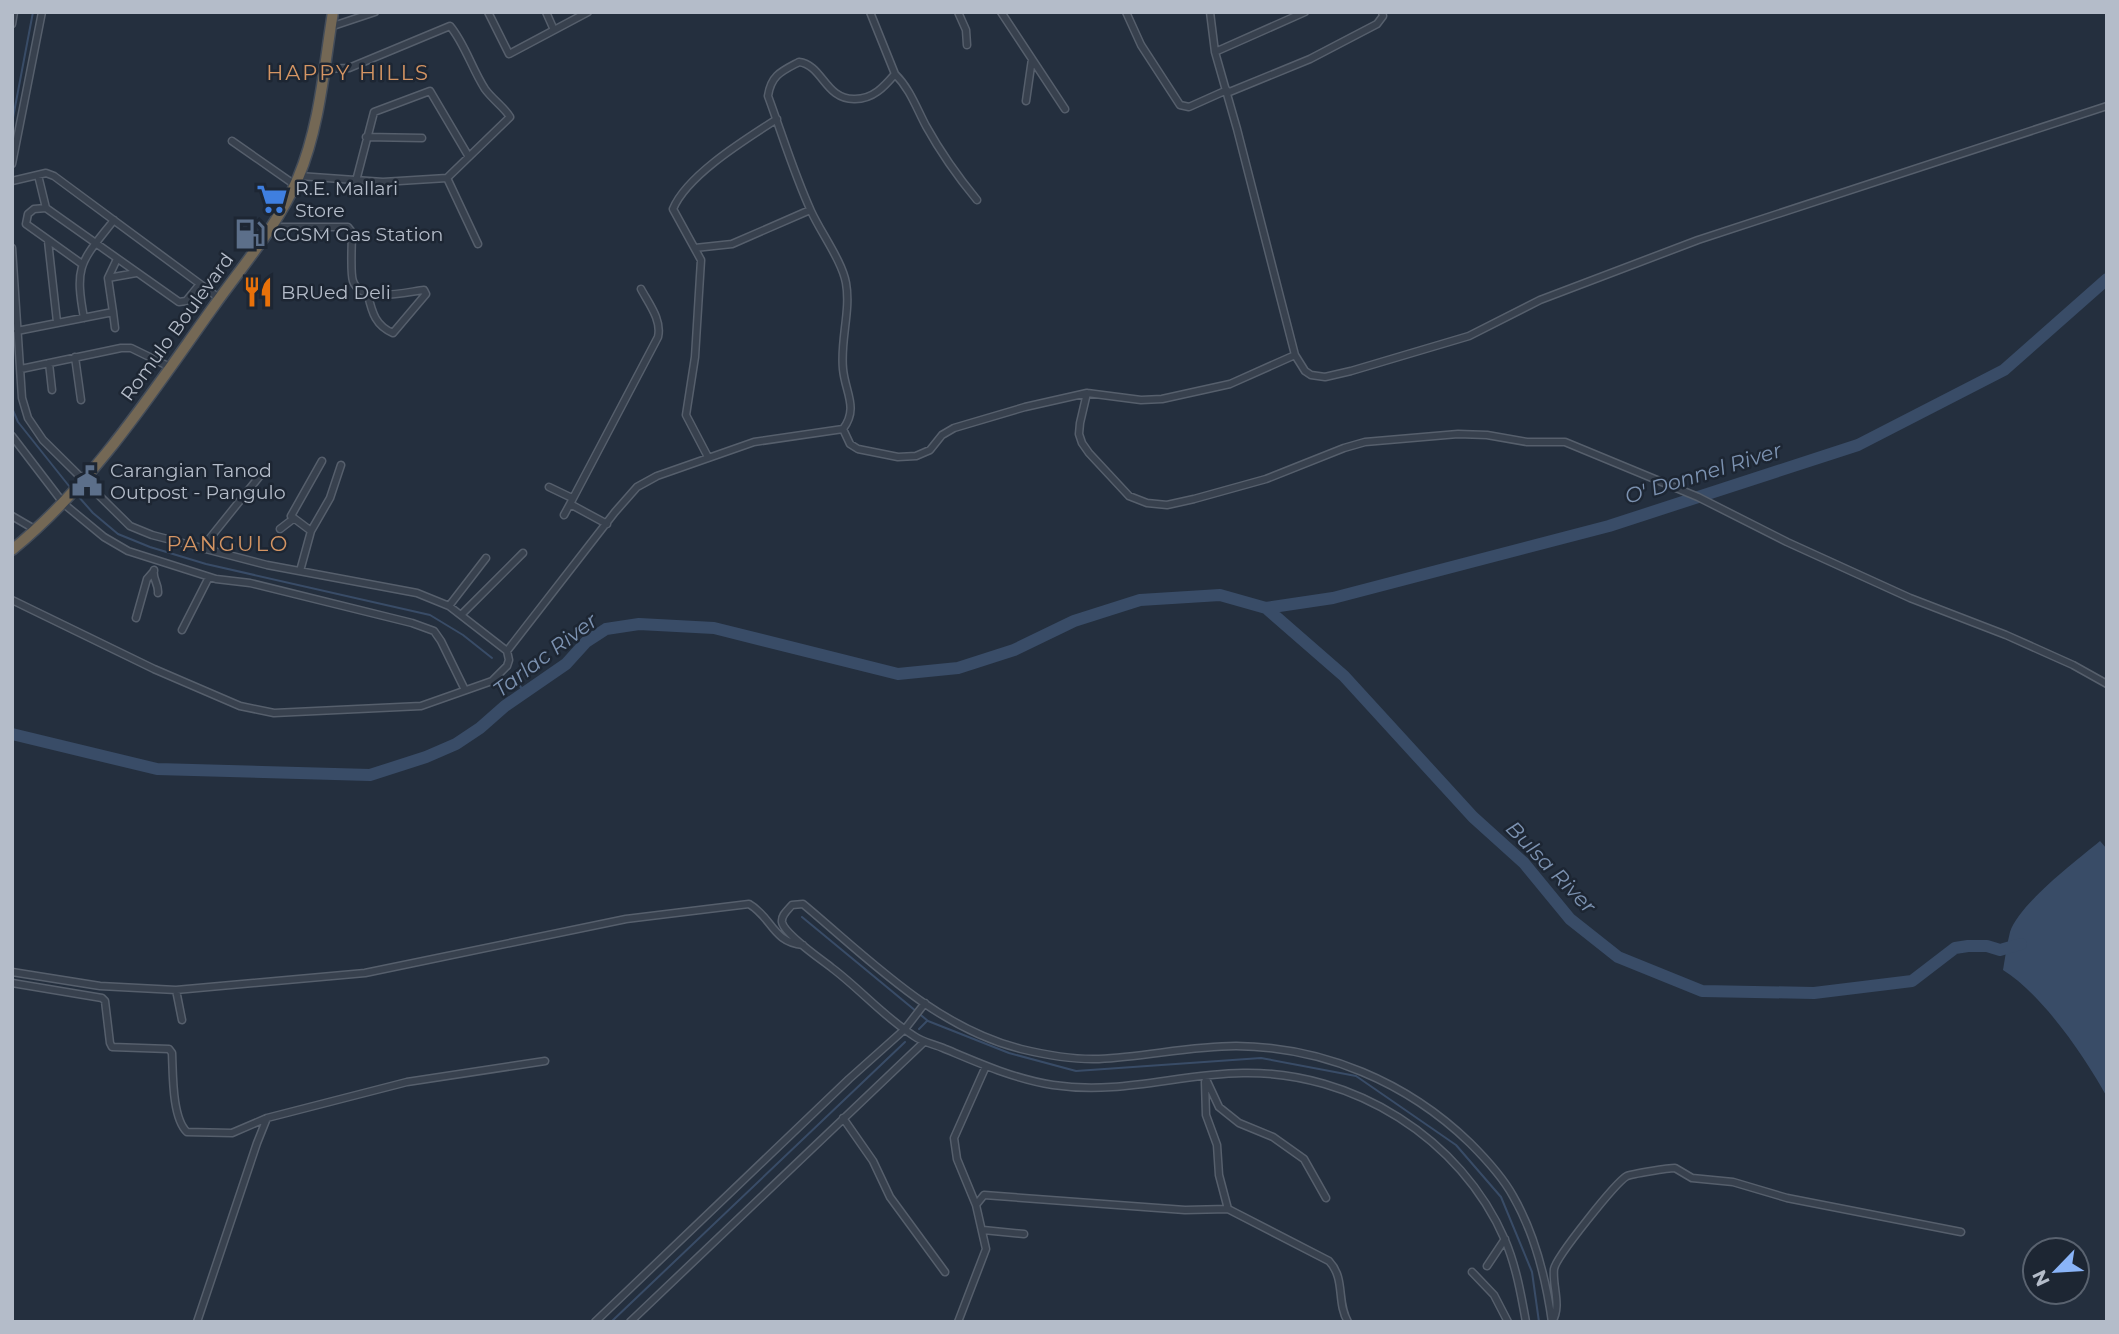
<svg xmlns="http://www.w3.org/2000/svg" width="2119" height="1334" viewBox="0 0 2119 1334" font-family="Montserrat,sans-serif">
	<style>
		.water { fill: #394c67 }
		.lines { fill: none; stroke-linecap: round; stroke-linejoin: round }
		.stream { stroke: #394c67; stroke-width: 2 }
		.river { stroke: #394c67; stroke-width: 12 }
		.street-casing { stroke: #565f6c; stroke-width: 9 }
		.highway-casing { stroke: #434c59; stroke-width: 13 }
		.street { stroke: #38414e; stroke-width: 6 }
		.highway { stroke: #746855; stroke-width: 10 }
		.labels { text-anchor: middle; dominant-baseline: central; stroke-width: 5; stroke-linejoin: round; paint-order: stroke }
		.poi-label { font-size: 19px; fill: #b4bcc9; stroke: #1d2633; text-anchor: start }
		.street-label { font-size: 19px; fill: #b4bcc9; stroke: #1d2633 }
		.neighbourhood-label { font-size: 21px; letter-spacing: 2px; fill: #d59563; stroke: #1d2633 }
		.water-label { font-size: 21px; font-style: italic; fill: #7c92b1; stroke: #1d2633 }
	</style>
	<rect width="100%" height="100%" fill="#242f3e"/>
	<path class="water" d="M 2100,841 L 2107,849 L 2107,1097 C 2085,1057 2042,994 2003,970 C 2005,958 2007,944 2010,932 C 2020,903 2076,861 2100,841 Z"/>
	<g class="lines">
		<path class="stream" d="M 12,123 L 33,12
			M 12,408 L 18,422 L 69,486
			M 78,496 L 93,513 L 118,534 L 150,547 L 206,564 L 430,615 L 463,635 L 492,658
			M 518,684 L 526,693
			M 802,917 L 928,1021 L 1009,1053 L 1076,1071 L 1261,1058 L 1356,1076 L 1456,1145 L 1501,1197 L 1532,1272 L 1539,1322
			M 919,1029 L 927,1021
			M 611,1322 L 905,1042"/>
		<path class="river" d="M 1266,608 L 1344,676 L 1473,817 L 1524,863 L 1570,919 L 1618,957 L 1702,991 L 1814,993 L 1912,981 L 1955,948 L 1968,946 L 1987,946 L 2000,950 L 2021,944
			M 12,734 L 157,769 L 370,775 L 426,757 L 456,744 L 480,728 L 505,706 L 566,664 L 586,642 L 606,629 L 639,624 L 714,628 L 898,674 L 958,668 L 1014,650 L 1074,621 L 1140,600 L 1220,595 L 1266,608 L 1333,598 L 1609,526 L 1858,445 L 2004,370 L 2107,279"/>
		<g class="street-casing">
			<path id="street" d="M 488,12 L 509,54 L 588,12
				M 546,12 L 554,30
				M 958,12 L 966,30 L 967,45
				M 1001,12 L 1065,109
				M 1126,12 L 1141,45 L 1180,105 L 1189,107 L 1227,90
				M 1210,12 L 1215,52 L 1237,129 L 1295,355 L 1305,371 L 1311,375 L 1325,377 L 1351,371 L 1469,336 L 1540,300 L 1698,240 L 2107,106
				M 12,24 L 14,12
				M 330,27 L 375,12
				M 1215,52 L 1305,12
				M 895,74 C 910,89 916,107 926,126 C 941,153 958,177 977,200
				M 1227,93 L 1310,59 L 1377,24 L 1383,16 L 1382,12
				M 1026,101 L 1032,59
				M 366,137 L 422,138
				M 232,141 L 295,185
				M 12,164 L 42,12
				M 38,175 L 46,208
				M 299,176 L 383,182 L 447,178 L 510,117 C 505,108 492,99 485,89 C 472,69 465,44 450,26 L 349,68 L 324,69
				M 447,178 L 478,244
				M 12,181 L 46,173 L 54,176 L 219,298
				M 356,181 L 374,112 L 430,91 L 469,157
				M 272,227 L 348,227 L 352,232 C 352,242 350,273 353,281 C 361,304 406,292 424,290 L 426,294 L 393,333 C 376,326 372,313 368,295
				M 48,241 L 57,322
				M 12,248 L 22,398 L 28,418 L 43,440 L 130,526 L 152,535 L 267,565 L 417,593 L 449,606 L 507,651 L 509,660 L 507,666 L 492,681 L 421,706 L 274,713 L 240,706 L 154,669 L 12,600
				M 695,248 L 732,244 L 810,210
				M 82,264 L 26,224 L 28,214 L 34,209 L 46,208 L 179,302 L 186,301 L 200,284
				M 108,278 L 136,273
				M 113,312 L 115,328
				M 84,318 C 74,264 81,262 114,220
				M 17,331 L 113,312 L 108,278 L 117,259
				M 75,357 L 81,400
				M 49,363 L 52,390
				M 21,369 L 121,348 L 131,348 L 170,367
				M 1087,393 L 1080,423 L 1079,434 L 1082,443 L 1089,453 L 1129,496 L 1147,503 L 1167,505 L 1194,499 L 1266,479 L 1344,448 L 1365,442 L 1458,434 L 1487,435 L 1527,442 L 1565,442 L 1698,497 L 1787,542 L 1910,598 L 2006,635 L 2073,665 L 2107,684
				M 843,429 L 850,444 L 858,449 L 898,457 L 916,456 L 930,450 L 942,435 L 954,428 L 1025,407 L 1087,393 L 1141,400 L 1162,399 L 1230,384 L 1295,355
				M 12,436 L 64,504 L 104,537 L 128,551 L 216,579 L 250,583 L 412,623 L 434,631 L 441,641 L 465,690
				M 708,457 L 686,415 L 695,357 L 701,260 L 673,209 C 687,175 746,139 777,119
				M 549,487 L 572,498
				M 564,515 L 570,504
				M 12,516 L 36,530
				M 607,524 L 570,504 L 658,337 C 662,320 649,304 641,289
				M 280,529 L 293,519
				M 311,531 L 291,516 L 322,461
				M 202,548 L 263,472
				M 154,570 C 152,579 159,584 158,593
				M 300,571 L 311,531 L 330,498 L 341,465
				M 449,606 L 486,558
				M 461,615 L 523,553
				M 136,618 L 147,579 L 154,571
				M 182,630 L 209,577
				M 507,651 L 615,512 L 637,487 L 657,476 L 754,442 L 843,429 C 859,408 845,392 843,369 C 840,340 851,311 846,283 C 842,261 821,233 811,211 C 794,174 782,134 768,96 C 771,75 782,71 799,62 C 823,65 825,100 855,99 C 873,99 884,87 895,74 L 870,12
				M 12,972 L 100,986 L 176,990 L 365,973 L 626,919 L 749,904 C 772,917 772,942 803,945
				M 12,983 L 102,998 L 105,1001 L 110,1043 L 112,1047 L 169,1049 L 172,1053 C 173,1074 172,1118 187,1132 L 232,1133 L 267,1118 L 407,1082 L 545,1061
				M 176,990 L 182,1020
				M 1205,1077 L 1219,1107 L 1239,1123 L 1273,1137 L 1304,1159 L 1326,1198
				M 1205,1082 L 1206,1115 L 1217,1145 L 1219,1175 L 1228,1209
				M 843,1118 L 873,1161 L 890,1197 L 945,1272
				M 976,1205 L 984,1195 L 1185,1210 L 1228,1209 L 1329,1261 C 1346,1279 1336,1302 1348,1322
				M 983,1230 L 1024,1234
				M 1487,1266 L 1505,1239
				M 1472,1272 L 1494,1295 L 1508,1322
				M 197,1322 L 257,1143 L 267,1118
				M 595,1322 L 849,1079 L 905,1029 L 925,1003
				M 630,1322 L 924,1042
				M 958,1322 L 986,1249 L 976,1205 L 957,1159 L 954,1138 L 986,1066
				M 1526,1322 C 1521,1294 1516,1266 1505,1240 C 1461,1138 1353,1071 1243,1073 C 1177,1074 1121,1095 1053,1085 C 1014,1079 979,1063 943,1048 C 933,1044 922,1042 914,1036 C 884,1017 860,989 832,968 C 822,960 784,934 782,922 C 781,915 788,910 792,905 L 803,904 C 869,959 934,1027 1021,1049 C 1046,1055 1073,1060 1099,1059 C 1145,1057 1190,1046 1236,1046 C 1324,1047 1407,1082 1470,1143 C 1486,1159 1502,1176 1513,1196 C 1535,1234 1546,1279 1552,1322
				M 1552,1322 C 1562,1306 1552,1286 1554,1269 C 1556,1257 1616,1182 1627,1176 C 1632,1174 1668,1168 1675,1168 L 1692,1178 L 1733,1182 L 1787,1198 L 1961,1232"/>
		</g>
		<g class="highway-casing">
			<path id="highway" d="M 12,550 C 94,483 153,391 214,306 C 244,264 278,225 298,178 C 320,126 324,67 333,12"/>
		</g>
		<use href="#street" class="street"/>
		<use href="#highway" class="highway"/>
	</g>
	<defs>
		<g id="supermarket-bare" transform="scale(2.415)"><path d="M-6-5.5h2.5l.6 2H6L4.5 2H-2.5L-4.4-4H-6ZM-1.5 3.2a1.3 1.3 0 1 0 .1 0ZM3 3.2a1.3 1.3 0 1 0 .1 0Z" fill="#3f7fe0" stroke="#1d2633" stroke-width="2.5" paint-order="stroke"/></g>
		<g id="fuel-bare" transform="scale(2.415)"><path d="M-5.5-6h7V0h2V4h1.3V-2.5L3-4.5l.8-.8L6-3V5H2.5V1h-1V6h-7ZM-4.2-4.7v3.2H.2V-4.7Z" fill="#5c6f8a" stroke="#1d2633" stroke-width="2.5" paint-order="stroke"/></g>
		<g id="restaurant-bare" transform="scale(2.415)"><path d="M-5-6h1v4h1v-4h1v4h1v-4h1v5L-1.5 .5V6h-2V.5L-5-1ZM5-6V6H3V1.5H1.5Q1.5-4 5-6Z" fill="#e8710a" stroke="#1d2633" stroke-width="2.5" paint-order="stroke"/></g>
		<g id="civic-bare" transform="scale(2.415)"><path d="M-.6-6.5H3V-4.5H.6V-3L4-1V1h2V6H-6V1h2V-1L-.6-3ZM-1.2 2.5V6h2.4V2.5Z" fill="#5c6f8a" stroke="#1d2633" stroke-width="2.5" paint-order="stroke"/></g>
	</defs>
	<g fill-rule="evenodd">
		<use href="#supermarket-bare" x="272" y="199"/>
		<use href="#fuel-bare" x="250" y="234"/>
		<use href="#restaurant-bare" x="258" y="292"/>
		<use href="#civic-bare" x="87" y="481"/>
	</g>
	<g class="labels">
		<g class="poi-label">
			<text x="295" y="188">R.E. Mallari<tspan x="295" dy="22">Store</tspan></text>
			<text x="273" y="234">CGSM Gas Station</text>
			<text x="281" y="292">BRUed Deli</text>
			<text x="110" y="470">Carangian Tanod<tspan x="110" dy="22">Outpost - Pangulo</tspan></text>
		</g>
		<g class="street-label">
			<text transform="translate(177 327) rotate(-54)">Romulo Boulevard</text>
		</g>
		<g class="neighbourhood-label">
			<text x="348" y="72">HAPPY HILLS</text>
			<text x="228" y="543">PANGULO</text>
		</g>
		<g class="water-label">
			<text transform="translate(1703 473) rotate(-17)">O' Donnel River</text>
			<text transform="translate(545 655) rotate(-37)">Tarlac River</text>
			<text transform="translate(1551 867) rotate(46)">Bulsa River</text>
		</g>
	</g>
	<rect width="2119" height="1334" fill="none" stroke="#b4bcc9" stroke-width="28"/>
	<g transform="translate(2056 1271) rotate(245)"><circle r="33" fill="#1d2633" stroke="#59626f" stroke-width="2"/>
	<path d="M0-5L12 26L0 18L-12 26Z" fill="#8ab4f8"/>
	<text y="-10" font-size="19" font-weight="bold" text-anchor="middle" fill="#b4bcc9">N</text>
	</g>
</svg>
